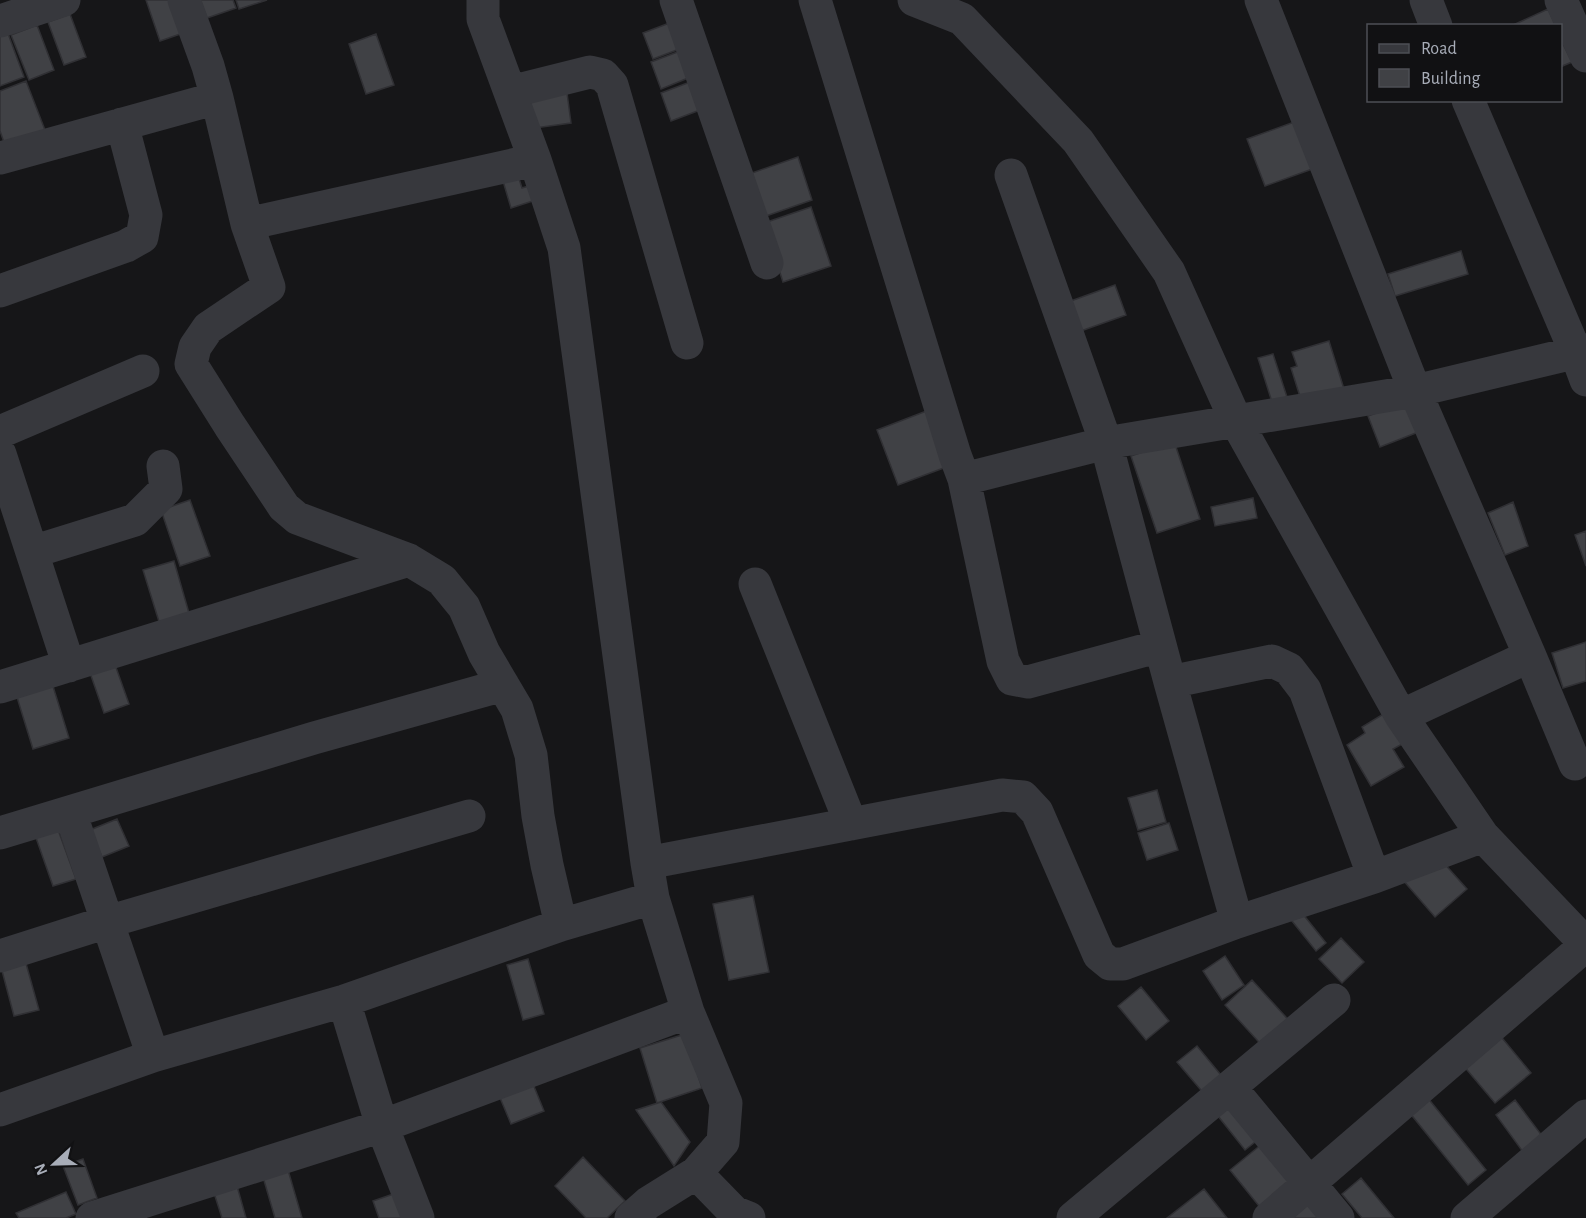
<svg xmlns="http://www.w3.org/2000/svg" width="1586" height="1218" viewBox="0 0 1586 1218" font-family="'Alegreya Sans',sans-serif">
	<style>
		.building { fill: #404145; stroke: #303034; stroke-width: 1.5 }
		.lines { fill: none; stroke-linecap: round; stroke-linejoin: round }
		.minor { stroke: #37383d; stroke-width: 33 }
	</style>
	<rect width="100%" height="100%" fill="#161618"/>
	<path class="building" d="M 146,0 L 179,0 L 189,31 L 160,41 Z
		M 200,0 L 233,0 L 236,8 L 207,18 Z
		M 236,0 L 267,0 L 239,9 Z
		M 1548,9 L 1556,26 L 1511,26 Z
		M 70,14 L 86,57 L 64,65 L 48,22 Z
		M 680,19 L 690,45 L 653,59 L 643,33 Z
		M 37,25 L 54,70 L 29,80 L 11,35 Z
		M 6,28 L 24,77 L 0,86 L 0,30 Z
		M 376,34 L 394,85 L 366,94 L 349,44 Z
		M 1560,38 L 1572,62 L 1560,67 Z
		M 688,48 L 698,74 L 661,89 L 651,62 Z
		M 698,79 L 708,107 L 671,121 L 661,93 Z
		M 26,81 L 45,130 L 5,145 L 0,131 L 0,91 Z
		M 567,93 L 571,123 L 535,128 L 530,99 Z
		M 1297,121 L 1315,168 L 1265,186 L 1247,139 Z
		M 798,157 L 812,200 L 766,216 L 752,173 Z
		M 515,166 L 522,188 L 538,183 L 542,198 L 511,208 L 500,171 Z
		M 811,207 L 831,266 L 783,282 L 764,223 Z
		M 1461,251 L 1468,274 L 1395,296 L 1388,274 Z
		M 1115,285 L 1126,315 L 1078,332 L 1068,302 Z
		M 1329,341 L 1344,389 L 1302,403 L 1291,368 L 1297,366 L 1292,352 Z
		M 1273,354 L 1287,397 L 1272,402 L 1258,358 Z
		M 1414,399 L 1426,429 L 1380,447 L 1368,416 Z
		M 929,410 L 949,466 L 898,485 L 877,430 Z
		M 1174,441 L 1200,519 L 1157,533 L 1131,456 Z
		M 1253,498 L 1257,518 L 1215,526 L 1211,507 Z
		M 190,500 L 210,556 L 180,566 L 161,510 Z
		M 1513,502 L 1528,546 L 1505,555 L 1488,513 Z
		M 1586,531 L 1586,566 L 1575,535 Z
		M 174,561 L 191,620 L 161,628 L 143,570 Z
		M 1586,642 L 1586,681 L 1563,688 L 1552,653 Z
		M 113,659 L 129,704 L 104,713 L 88,667 Z
		M 52,683 L 69,738 L 33,749 L 16,694 Z
		M 1385,713 L 1404,743 L 1393,749 L 1404,767 L 1371,786 L 1347,745 L 1365,733 L 1362,727 Z
		M 1157,790 L 1166,822 L 1138,830 L 1128,798 Z
		M 117,819 L 129,846 L 102,857 L 90,830 Z
		M 1169,823 L 1178,850 L 1147,860 L 1138,833 Z
		M 57,827 L 76,879 L 53,886 L 35,835 Z
		M 1442,861 L 1467,889 L 1435,917 L 1402,879 Z
		M 753,896 L 769,972 L 729,980 L 713,904 Z
		M 1298,908 L 1326,943 L 1316,951 L 1288,916 Z
		M 1341,938 L 1364,962 L 1342,983 L 1319,959 Z
		M 1225,956 L 1244,985 L 1222,1000 L 1203,971 Z
		M 528,959 L 544,1014 L 523,1020 L 507,965 Z
		M 25,960 L 39,1010 L 14,1016 L 1,967 Z
		M 1252,980 L 1295,1027 L 1268,1052 L 1225,1005 Z
		M 1141,987 L 1169,1021 L 1146,1040 L 1118,1006 Z
		M 1498,1033 L 1531,1073 L 1495,1103 L 1462,1064 Z
		M 685,1034 L 702,1088 L 657,1103 L 640,1048 Z
		M 1197,1046 L 1225,1080 L 1206,1096 L 1177,1062 Z
		M 531,1079 L 544,1111 L 511,1124 L 498,1093 Z
		M 1232,1096 L 1264,1135 L 1245,1150 L 1214,1111 Z
		M 1427,1097 L 1486,1170 L 1468,1185 L 1409,1112 Z
		M 1515,1100 L 1546,1141 L 1526,1156 L 1496,1115 Z
		M 661,1102 L 690,1142 L 674,1166 L 636,1110 Z
		M 1268,1139 L 1301,1181 L 1263,1211 L 1230,1170 Z
		M 583,1157 L 625,1201 L 607,1218 L 586,1218 L 555,1186 Z
		M 83,1159 L 97,1198 L 78,1205 L 63,1166 Z
		M 288,1170 L 302,1218 L 275,1218 L 263,1177 Z
		M 1361,1178 L 1394,1218 L 1362,1218 L 1342,1194 Z
		M 237,1186 L 246,1218 L 222,1218 L 214,1193 Z
		M 1204,1189 L 1227,1218 L 1167,1218 Z
		M 402,1191 L 412,1218 L 379,1218 L 373,1201 Z
		M 66,1192 L 76,1214 L 66,1218 L 19,1218 L 16,1213 Z
		M 1309,1198 L 1327,1218 L 1288,1218 Z"/>
	<g class="lines">
		<path class="minor" d="M 184,0 L 208,66 L 217,98 L 247,224 L 269,287 L 208,328 L 195,347 L 191,364 L 230,426 L 284,507 L 297,518 L 409,560 L 442,580 L 464,607 L 484,653 L 517,709 L 531,755 L 538,816 L 547,865 L 561,925
			M 483,0 L 483,19 L 535,160 L 564,248 L 647,863 L 653,898 L 688,1012 L 726,1103 L 723,1142 L 696,1173 L 648,1203 L 631,1218
			M 676,0 L 767,263
			M 815,0 L 955,455 L 964,479 L 1106,443 L 1415,391 L 1586,350
			M 914,0 L 962,19 L 1078,141 L 1169,272 L 1236,421 L 1401,716 L 1483,836 L 1586,944
			M 1261,0 L 1415,391 L 1530,656 L 1575,764
			M 1426,0 L 1436,26
			M 1561,0 L 1586,56
			M 0,21 L 64,0
			M 510,92 L 590,72 L 603,75 L 612,85 L 687,343
			M 1468,100 L 1576,353 L 1586,380
			M 0,158 L 217,98
			M 1011,175 L 1106,443 L 1170,682 L 1237,922
			M 247,224 L 535,160
			M 0,291 L 126,246 L 142,237 L 146,215 L 122,124
			M 0,432 L 143,371
			M 0,454 L 69,666
			M 964,479 L 1003,661 L 1012,679 L 1028,682 L 1160,646
			M 32,552 L 135,520 L 166,489 L 163,466
			M 755,584 L 851,824
			M 1170,682 L 1272,661 L 1289,669 L 1305,690 L 1374,877
			M 0,687 L 409,560
			M 1401,716 L 1530,656
			M 70,812 L 153,1056
			M 0,833 L 314,738 L 503,685
			M 647,863 L 1002,795 L 1023,797 L 1037,812 L 1099,955 L 1110,964 L 1123,964 L 1237,922 L 1374,877 L 1483,836
			M 0,956 L 107,922 L 469,816
			M 344,1001 L 382,1126 L 418,1218
			M 1230,1087 L 1338,1218
			M 0,1110 L 153,1056 L 344,1001 L 561,925 L 653,898
			M 696,1173 L 734,1212 L 749,1218
			M 92,1218 L 382,1126 L 688,1012
			M 1073,1218 L 1334,1000
			M 1269,1218 L 1586,945
			M 1467,1218 L 1586,1116"/>
	</g>
	<rect x="1367" y="24" width="195" height="78" fill="#111113" stroke="#4d4f55" stroke-width="1.5"/>
	<rect x="1379" y="44" width="30" height="9" fill="#37383d" stroke="#4d4f55" stroke-width="1.5"/>
	<text x="1421" y="54" font-size="18" fill="#a8adb8">Road</text>
	<rect x="1379" y="69" width="30" height="18" fill="#404145" stroke="#4d4f55" stroke-width="1.5"/>
	<text x="1421" y="84" font-size="18" fill="#a8adb8">Building</text>
	<g transform="translate(54 1164) rotate(248)" stroke="#111113" stroke-width="4.5" paint-order="stroke">
	<path d="M0-4.5L10 22L0 15L-10 22Z" fill="#a8adb8"/>
	<text y="-9" font-size="16" font-weight="bold" text-anchor="middle" fill="#a8adb8">N</text>
	</g>
</svg>
